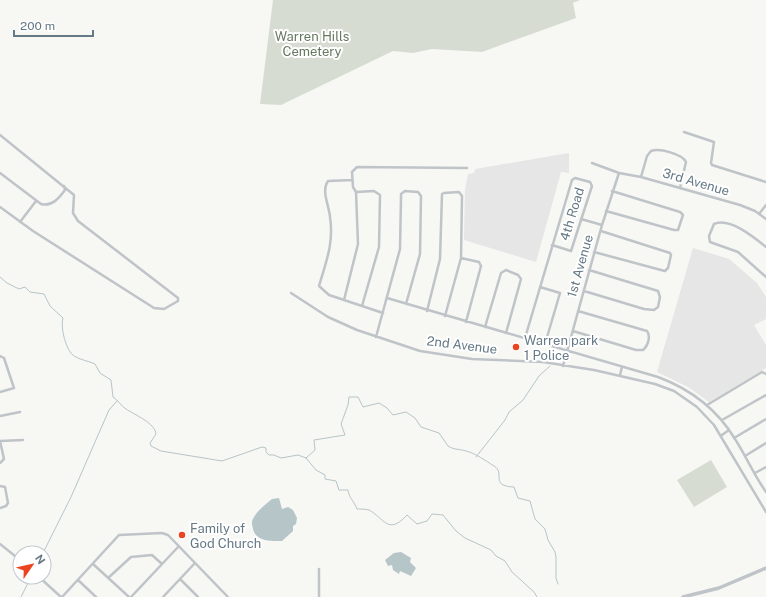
<svg xmlns="http://www.w3.org/2000/svg" width="766" height="597" viewBox="0 0 766 597" font-family="'Public Sans',sans-serif">
	<style>
		.built { fill: #e5e6e5 }
		.green { fill: #d7dcd3 }
		.water { fill: #b6c5c8 }
		.lines { fill: none; stroke-linecap: round; stroke-linejoin: round }
		.stream { stroke: #b6c5c8; stroke-width: 1 }
		.minor { stroke: #bfc4c8; stroke-width: 2.5 }
		.tertiary { stroke: #bfc4c8; stroke-width: 3.5 }
		.poi-dot { fill: #ea4420; stroke: #fff; stroke-width: 1.5 }
		.labels { text-anchor: middle; dominant-baseline: central; stroke-width: 4; stroke-linejoin: round; paint-order: stroke }
		.park-label { font-size: 13px; fill: #667860; stroke: #fff }
		.street-label { font-size: 13px; fill: #657986; stroke: #fff }
		.poi-label { font-size: 13px; fill: #657986; stroke: #fff; text-anchor: start }
	</style>
	<rect width="100%" height="100%" fill="#f7f7f4"/>
	<path class="built" d="M 569,153 L 569,173 L 561,172 L 536,262 L 464,240 L 465,190 L 468,174 L 474,173 L 475,169 Z
		M 693,248 L 729,259 L 757,283 L 766,297 L 766,319 L 754,325 L 766,345 L 766,368 L 709,402 L 688,387 L 657,372 Z"/>
	<path class="green" d="M 273,0 L 580,0 L 573,3 L 576,18 L 482,52 L 432,49 L 413,53 L 393,51 L 281,105 L 260,104 Z
		M 711,460 L 727,487 L 694,507 L 677,480 Z"/>
	<path class="water" d="M 279,498 L 282,509 L 288,507 L 293,510 L 297,518 L 296,524 L 293,526 L 293,531 L 282,541 C 272,541 256,542 253,529 C 252,525 251,521 254,517 C 258,510 266,504 272,499 Z
		M 401,552 L 411,558 L 410,562 L 416,568 L 411,576 L 400,571 L 399,574 L 393,570 L 392,565 L 388,566 L 385,560 L 394,553 Z"/>
	<g class="lines">
		<path class="stream" d="M 0,277 L 7,283 L 19,289 L 25,287 L 30,292 L 44,294 L 50,306 L 63,318 C 60,327 66,351 74,356 C 80,360 89,361 95,364 L 100,373 L 111,380 L 113,397 C 118,400 121,406 126,409 C 135,415 155,423 156,434 L 150,443 L 151,446 L 161,451 L 222,461 L 262,447 L 266,448 L 266,452 L 269,455 L 274,455 L 281,458 L 298,455 L 306,458 L 316,470 L 325,475 L 325,479 L 336,481 L 339,490 L 348,490 C 349,498 354,501 357,509 C 360,509 366,509 369,510 C 384,518 388,536 407,515 L 417,524 L 427,521 L 432,514 L 443,515 L 456,531 L 465,538 L 491,550 L 496,556 L 505,561 L 512,572 L 534,592 L 537,597
			M 476,457 L 505,420 L 509,412 L 523,400 L 539,376 L 550,366
			M 306,458 L 315,450 L 314,440 L 345,435 L 341,424 L 348,405 L 349,397 L 358,397 L 363,407 L 379,403 L 387,408 L 393,415 L 406,412 L 415,418 L 421,427 L 439,433 L 448,446 C 454,450 460,449 466,451 C 475,453 486,461 494,466 C 506,473 489,486 514,487 L 518,498 L 530,501 L 535,519 L 545,529 L 548,540 L 555,552 L 556,557 L 556,578 L 558,584
			M 43,553 L 71,497 L 109,410 L 117,401
			M 21,597 L 31,577"/>
		<path class="minor" d="M 684,132 L 714,142 L 711,163 L 712,165 L 766,182
			M 0,135 L 74,195 L 73,213 L 78,221 L 178,298 L 178,301 L 164,309 L 154,308 L 33,231 L 0,207
			M 592,163 L 619,173 L 641,177 L 740,205 L 755,211 L 766,219
			M 0,173 L 41,204 C 52,207 59,198 65,190 L 64,186
			M 641,177 L 647,156 L 651,151 C 660,148 682,154 686,162 L 680,188
			M 352,180 L 328,181 C 321,191 329,205 330,217 C 334,243 326,262 319,286 L 329,295 L 383,313
			M 356,192 L 353,187 L 352,172 L 357,167 L 467,168
			M 606,211 L 674,230 L 678,230 L 683,215 L 680,212 L 612,191
			M 759,214 L 766,205
			M 581,219 L 602,225
			M 20,222 L 36,201
			M 766,247 C 755,238 730,217 714,224 L 709,236 L 710,242 L 738,252 L 766,277
			M 594,252 L 661,270 L 665,271 L 668,268 L 671,255 L 670,253 L 601,231
			M 461,258 L 479,262 L 481,266 L 466,322
			M 540,287 L 560,293 L 545,344
			M 584,291 L 644,309 L 654,310 L 658,307 L 660,297 L 658,291 L 589,270
			M 291,293 L 328,317 L 357,330 L 420,351 L 472,359 L 543,362 L 594,370 L 655,384 L 674,391 L 697,407 L 714,425 L 766,512
			M 387,298 L 658,377 C 690,389 717,409 735,439 C 746,456 754,475 766,492
			M 344,300 L 358,244 L 356,192 L 374,191 L 380,195 L 379,247 L 362,306
			M 427,311 L 440,259 L 442,194 L 444,193 L 459,192 L 462,196 L 461,258 L 445,316
			M 485,327 L 501,273 L 506,270 L 518,275 L 521,279 L 506,333
			M 573,331 L 636,350 L 643,350 C 648,346 651,336 647,331 L 578,311
			M 376,337 L 400,249 L 401,197 L 401,194 L 405,191 L 418,192 L 421,196 L 420,254 L 406,304
			M 525,338 L 572,180 L 575,178 L 590,182 L 592,186 L 571,251 L 552,245
			M 0,356 L 4,358 L 14,388 L 0,392
			M 563,366 L 602,225 L 619,173
			M 620,375 L 622,367
			M 707,405 L 762,372 L 766,374
			M 0,416 L 20,412
			M 722,420 L 766,395
			M 722,435 L 729,430
			M 734,438 L 766,419
			M 0,441 L 4,459 L 0,463
			M 0,441 L 23,440
			M 745,456 L 766,443
			M 755,473 L 766,467
			M 0,486 L 5,487 L 8,503 L 6,506 L 0,508
			M 0,544 L 20,560
			M 93,564 L 129,597
			M 319,569 L 319,597
			M 39,577 L 61,597
			M 108,578 L 131,557 L 152,555 L 162,564
			M 180,579 L 198,597
			M 78,580 L 96,597
			M 62,597 L 119,535 L 162,533 L 168,535 L 228,597
			M 131,597 L 179,546
			M 163,597 L 195,563"/>
		<path class="tertiary" d="M 683,597 L 719,588 L 766,568"/>
	</g>
	<g class="poi-dot">
		<circle cx="516" cy="347" r="4"/>
		<circle cx="182" cy="535" r="4"/>
	</g>
	<g class="labels">
		<g class="park-label">
			<text x="312" y="36">Warren Hills<tspan x="312" dy="15">Cemetery</tspan></text>
		</g>
		<g class="street-label">
			<text transform="translate(696 182) rotate(16)">3rd Avenue</text>
			<text transform="translate(572 214) rotate(-73)">4th Road</text>
			<text transform="translate(580 266) rotate(-74)">1st Avenue</text>
			<text transform="translate(462 345) rotate(7)">2nd Avenue</text>
		</g>
		<g class="poi-label">
			<text x="524" y="340">Warren park<tspan x="524" dy="15">1 Police</tspan></text>
			<text x="190" y="528">Family of<tspan x="190" dy="15">God Church</tspan></text>
		</g>
	</g>
	<g transform="translate(32 565) rotate(56)"><circle r="19" fill="#ffffff" stroke="#c1c9cf"/>
	<path d="M0-3L7 15L0 10L-7 15Z" fill="#ea4420"/>
	<text y="-6" font-size="11" font-weight="bold" text-anchor="middle" fill="#657986">N</text>
	</g>
	<path d="M14 30v6h79v-6" fill="none" stroke="#657986" stroke-width="2"/>
	<text x="20" y="30" font-size="12" fill="#657986" stroke="#ffffff" stroke-width="3" paint-order="stroke">200 m</text>
</svg>
